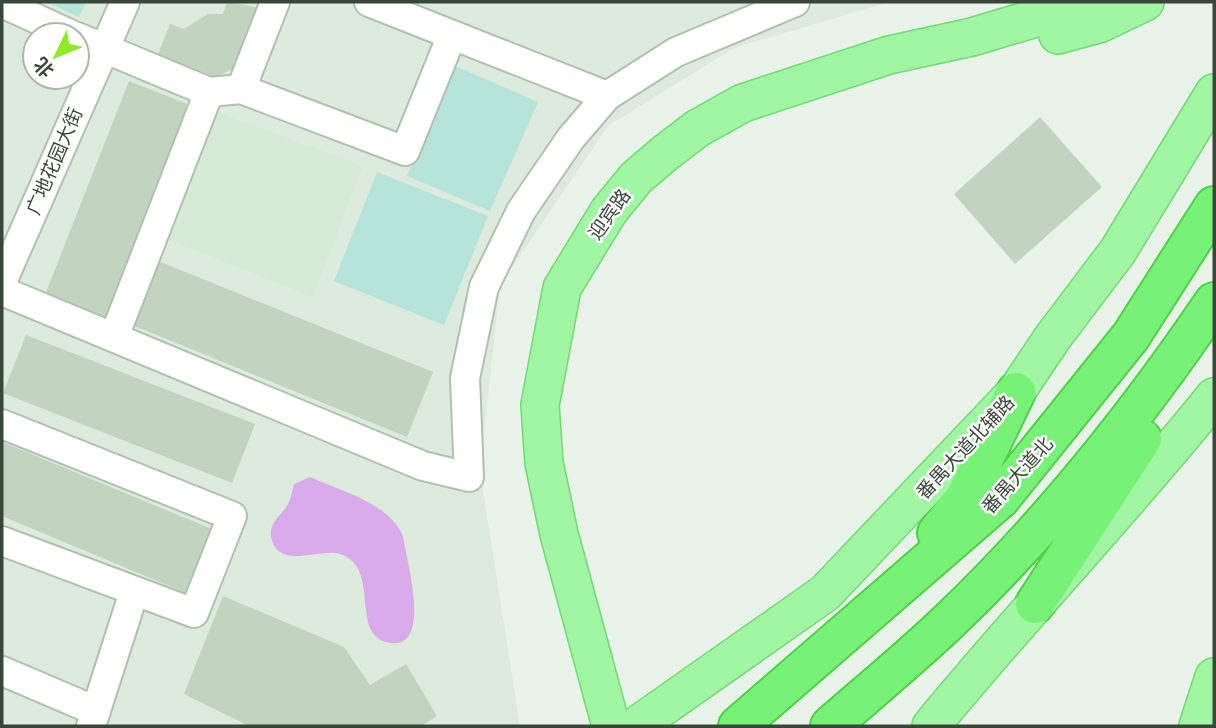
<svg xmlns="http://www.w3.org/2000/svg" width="1216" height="728" viewBox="0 0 1216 728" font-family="Ubuntu,'Noto Sans SC',sans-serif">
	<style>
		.residential { fill: #dcebdc; fill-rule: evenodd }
		.education { fill: #d5ebd6 }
		.green { fill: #b6e4da }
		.water { fill: #daabeb }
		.building { fill: #c1d4c0 }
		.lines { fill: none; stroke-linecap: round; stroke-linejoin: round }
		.minor-casing { stroke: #b0c1b0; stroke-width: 32 }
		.major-casing { stroke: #71db73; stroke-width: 40 }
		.highway-casing { stroke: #4dd146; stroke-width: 42 }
		.minor { stroke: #fff; stroke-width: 28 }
		.major { stroke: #a0f6a3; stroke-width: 37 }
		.highway { stroke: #78f276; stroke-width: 38 }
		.labels { text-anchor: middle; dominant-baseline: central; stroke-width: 5; stroke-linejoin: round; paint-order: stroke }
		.street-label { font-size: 19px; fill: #394738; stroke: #fff }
	</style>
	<rect width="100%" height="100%" fill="#eaf3ea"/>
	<path class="residential" d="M 2,2 L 889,2 L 734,48 L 608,126 L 500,285 L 480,471 L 520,726 L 2,726 ZM 35,35 L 77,35 L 77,77 L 35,77 Z"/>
	<path class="education" d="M 211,110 L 363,166 L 313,297 L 160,236 Z"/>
	<path class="green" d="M 46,2 L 86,2 L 79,17 Z
		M 453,65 L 538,102 L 490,211 L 407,176 Z
		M 377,172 L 488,216 L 444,325 L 334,281 Z"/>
	<path class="water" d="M 310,477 C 341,491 389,503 403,536 C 406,559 435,655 386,642 C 350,632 381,567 340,554 C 320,547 277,572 271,536 C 269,522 282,515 288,504 C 291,499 292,490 294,484 Z"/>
	<path class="building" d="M 227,2 L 260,8 L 237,67 L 215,77 L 158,54 L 170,24 L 184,29 L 208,14 L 223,14 Z
		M 129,81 L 192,106 L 107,320 L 45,295 Z
		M 1040,117 L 1102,187 L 1015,264 L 954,194 Z
		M 153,259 L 433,372 L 407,437 L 127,323 Z
		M 26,335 L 255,424 L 232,483 L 3,393 Z
		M 2,442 L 212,529 L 186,593 L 2,516 Z
		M 223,596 L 344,647 L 370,685 L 406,664 L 437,716 L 421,726 L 249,726 L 184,694 Z"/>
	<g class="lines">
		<g class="minor-casing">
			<path id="minor" d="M 369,2 L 607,96
				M 2,3 L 72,35
				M 77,37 L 209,92 L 241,89 L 405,151 L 452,35
				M 241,89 L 275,2
				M 2,282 L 125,2
				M 2,291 L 423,466 L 469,477 L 465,378 L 484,287 L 521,211 L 571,138 L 607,96 L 676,52 L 795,2
				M 114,337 L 209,92
				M 2,424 L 232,516 L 194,613 L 2,541
				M 2,671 L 96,711
				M 91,726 L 134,592"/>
		</g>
		<g class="major-casing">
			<path id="major" d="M 1058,35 L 1099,24 L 1145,2
				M 611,726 L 559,534 L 544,463 L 540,405 L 562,288 L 609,211 L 636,178 L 664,154 L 698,128 L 743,103 L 889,55 L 972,37 L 1089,2
				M 636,726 L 825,593 L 1016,392 L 1053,337 L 1118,251 L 1214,93
				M 931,726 C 1023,614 1123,510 1214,397
				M 1198,726 L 1214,677"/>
		</g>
		<g class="highway-casing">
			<path id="highway" d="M 937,533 L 965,498 L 1016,392
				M 1035,604 L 1142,439
				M 738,726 L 1000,499 L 1131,336 L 1214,206
				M 830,726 C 869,692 909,659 946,624 C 1047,528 1136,417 1214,302"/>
		</g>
		<use href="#minor" class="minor"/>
		<use href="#major" class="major"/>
		<use href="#highway" class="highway"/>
	</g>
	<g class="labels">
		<g class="street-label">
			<text transform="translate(54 161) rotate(-67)">广地花园大街</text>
			<text transform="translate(609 214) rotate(-54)">迎宾路</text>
			<text transform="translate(965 447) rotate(-47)">番禺大道北辅路</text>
			<text transform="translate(1017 475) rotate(-48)">番禺大道北</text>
		</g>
	</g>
	<rect width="1216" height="728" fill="none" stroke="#394738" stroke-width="7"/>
	<g transform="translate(56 56) rotate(227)"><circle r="33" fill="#ffffff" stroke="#b0b5af" stroke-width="2"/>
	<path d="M0-5L12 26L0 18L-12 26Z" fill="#90e92b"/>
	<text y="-10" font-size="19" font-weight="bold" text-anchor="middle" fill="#394738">北</text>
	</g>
</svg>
